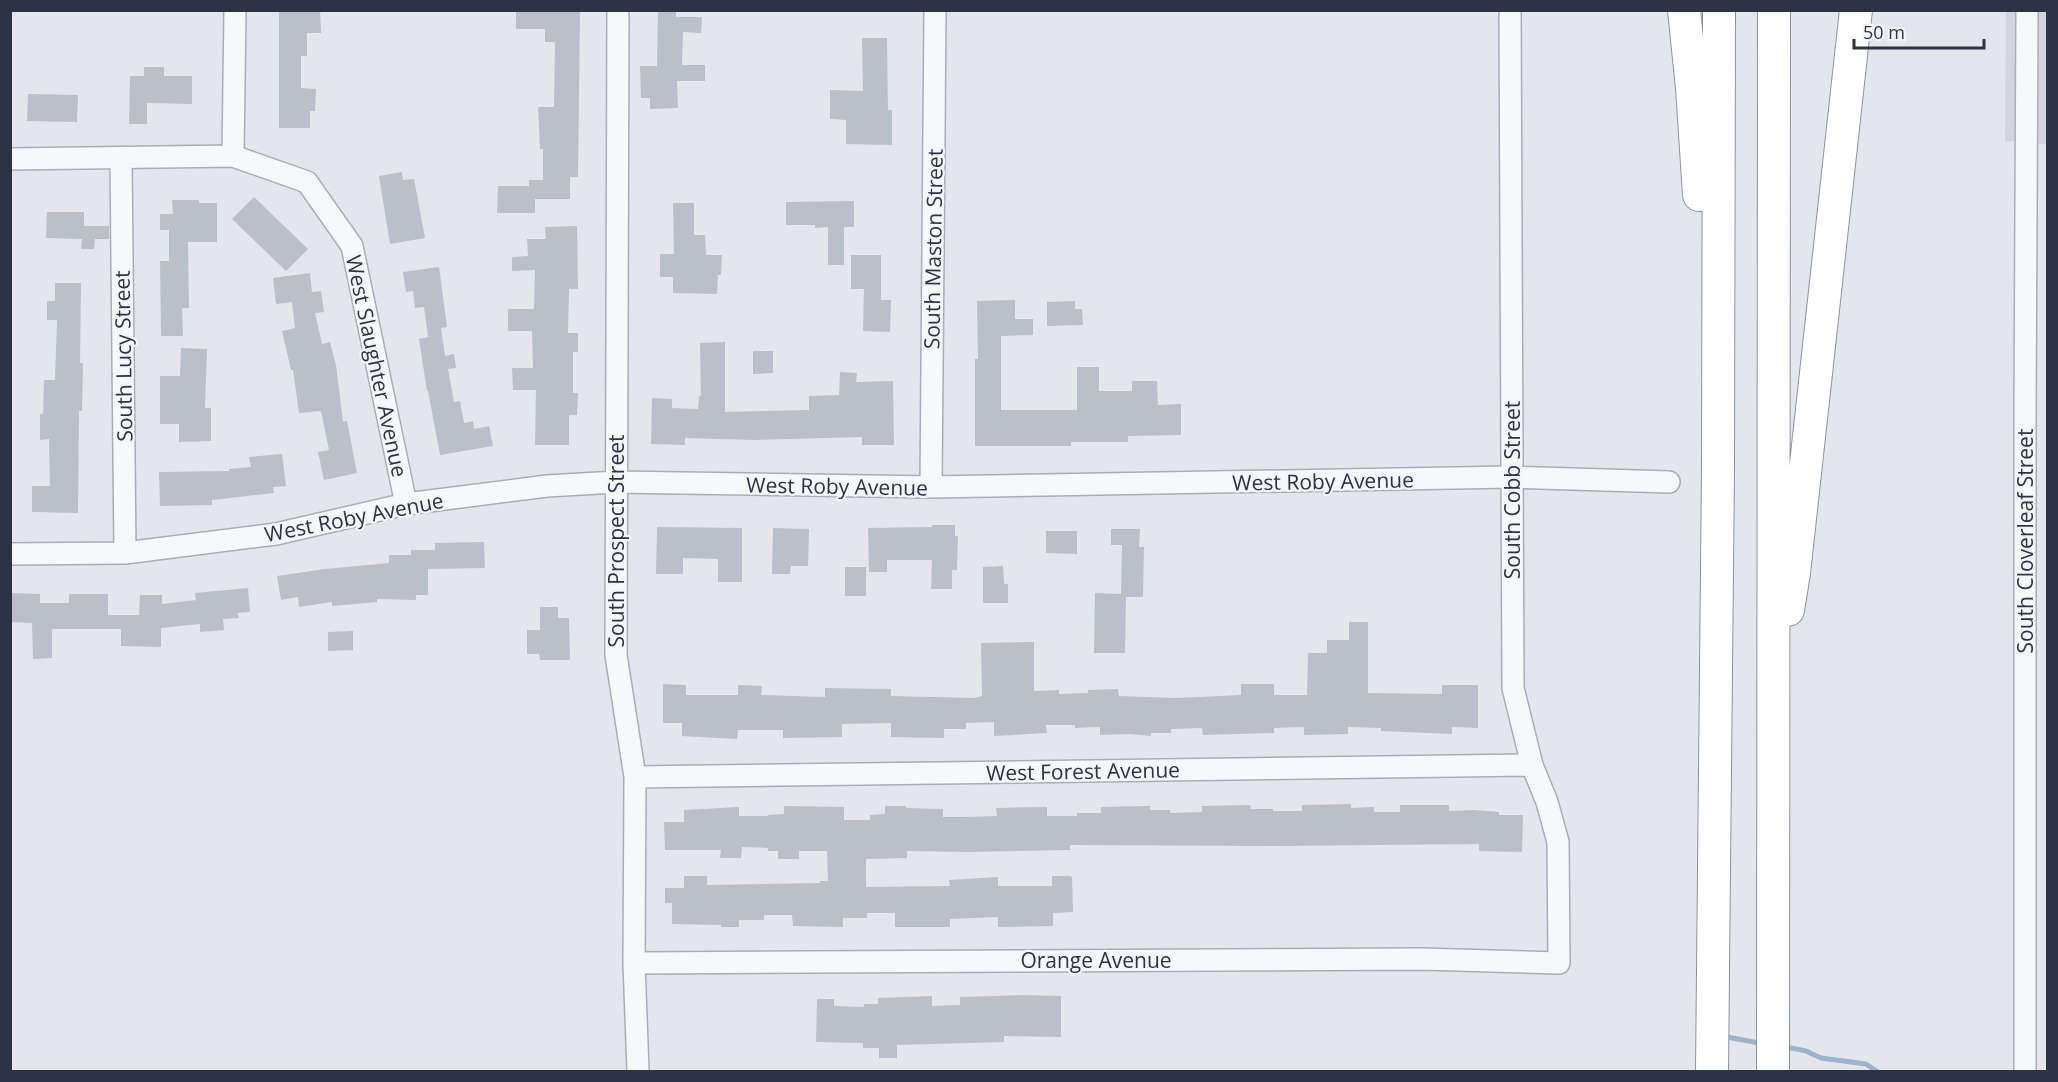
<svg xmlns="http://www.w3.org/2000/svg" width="2058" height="1082" viewBox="0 0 2058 1082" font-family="'Open Sans',sans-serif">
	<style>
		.built { fill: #d2d5de }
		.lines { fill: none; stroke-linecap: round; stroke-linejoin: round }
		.stream { stroke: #9eb2cc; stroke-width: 5 }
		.building { fill: #bbbfca }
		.minor-casing { stroke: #a9adb7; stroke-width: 24 }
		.highway-casing { stroke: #8b93a3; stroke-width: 34 }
		.minor { stroke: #f7f8fa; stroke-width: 21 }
		.highway { stroke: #fff; stroke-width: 32 }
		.labels { text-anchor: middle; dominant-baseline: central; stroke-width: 4.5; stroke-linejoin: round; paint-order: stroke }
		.street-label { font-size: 21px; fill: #2b3345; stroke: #f4f6f9 }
	</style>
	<rect width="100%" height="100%" fill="#e4e6ec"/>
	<path class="built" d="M 2006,11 L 2047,11 L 2047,144 L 2005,141 Z"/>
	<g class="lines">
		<path class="stream" d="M 1727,1037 L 1759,1043
			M 1786,1047 L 1806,1051 L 1821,1058 L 1866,1064 L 1878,1072"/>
	</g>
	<path class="building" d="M 279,10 L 320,10 L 321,33 L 307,33 L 307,56 L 301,56 L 301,88 L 316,89 L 315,111 L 310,111 L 310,128 L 279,128 Z
		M 516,10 L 580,10 L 578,177 L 570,177 L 570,199 L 535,199 L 535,213 L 497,213 L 498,186 L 529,186 L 529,180 L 543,180 L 543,149 L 540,149 L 538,107 L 554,107 L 555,42 L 545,42 L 545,29 L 516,29 Z
		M 658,10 L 676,10 L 676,17 L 702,17 L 701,33 L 683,32 L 682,65 L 705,65 L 705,81 L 677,81 L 678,108 L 650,109 L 650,98 L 641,98 L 640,66 L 657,66 Z
		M 862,38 L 887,38 L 888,110 L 892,110 L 892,145 L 846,144 L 846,120 L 830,119 L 830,90 L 863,91 Z
		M 144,67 L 164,67 L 164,76 L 192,76 L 192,104 L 147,103 L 147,124 L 129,124 L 130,76 L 144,76 Z
		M 28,94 L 78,95 L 77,122 L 27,121 Z
		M 402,172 L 403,180 L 414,179 L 425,238 L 390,244 L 379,176 Z
		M 254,197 L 308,249 L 286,271 L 232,219 Z
		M 172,200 L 199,200 L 199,203 L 217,203 L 217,242 L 188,242 L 189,308 L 182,308 L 183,336 L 161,336 L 160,261 L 169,261 L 169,230 L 160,230 L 160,214 L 173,214 Z
		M 854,201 L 854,227 L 844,227 L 844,265 L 828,265 L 828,227 L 815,228 L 815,225 L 786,225 L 786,202 Z
		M 673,203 L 694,203 L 694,235 L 705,235 L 706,255 L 722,255 L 721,275 L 718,275 L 717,294 L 673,293 L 673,277 L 660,277 L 660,254 L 674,254 Z
		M 47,212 L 84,212 L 84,226 L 109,226 L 109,239 L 95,239 L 94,249 L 81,249 L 82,239 L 46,238 Z
		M 577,226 L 578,289 L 569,289 L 568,333 L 578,333 L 578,352 L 573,352 L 573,393 L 578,393 L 577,415 L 569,415 L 569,445 L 535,445 L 536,390 L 513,390 L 512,368 L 533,368 L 532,331 L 508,331 L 508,309 L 534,309 L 535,270 L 512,271 L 512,257 L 528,256 L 527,239 L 546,239 L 545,227 Z
		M 851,255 L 881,255 L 881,300 L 891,300 L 890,332 L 863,331 L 864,289 L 851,289 Z
		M 439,267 L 447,327 L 441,328 L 445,356 L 454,354 L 456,368 L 448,369 L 454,402 L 460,401 L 464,423 L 473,421 L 474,429 L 489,426 L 493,446 L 440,455 L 428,391 L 427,391 L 419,339 L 428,337 L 424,307 L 415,308 L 413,291 L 406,292 L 403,272 Z
		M 310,273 L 312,292 L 321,291 L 324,312 L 315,313 L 322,344 L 330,342 L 336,365 L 343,422 L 347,421 L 357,473 L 324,480 L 318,452 L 329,450 L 321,411 L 299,413 L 293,370 L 291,370 L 282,331 L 295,328 L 292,302 L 276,304 L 273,278 Z
		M 55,283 L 81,283 L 80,363 L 83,363 L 82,411 L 79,411 L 78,513 L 32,512 L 32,486 L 50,486 L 49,439 L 40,440 L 40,414 L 43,414 L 44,380 L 55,380 L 57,320 L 47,320 L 47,301 L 55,301 Z
		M 1015,300 L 1015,319 L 1033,319 L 1033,335 L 1001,336 L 1001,410 L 1077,410 L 1077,367 L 1099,367 L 1099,391 L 1132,391 L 1132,381 L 1157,381 L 1158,405 L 1181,404 L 1181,435 L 1128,436 L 1128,442 L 1071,442 L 1071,446 L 975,446 L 975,359 L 978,359 L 977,301 Z
		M 1075,301 L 1075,309 L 1082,309 L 1083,325 L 1047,326 L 1047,302 Z
		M 725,342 L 725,412 L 809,410 L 809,396 L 839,395 L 840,372 L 857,373 L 856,382 L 893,381 L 894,445 L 862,445 L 862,437 L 753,440 L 685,438 L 685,445 L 651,444 L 652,398 L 672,399 L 672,408 L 698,409 L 699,396 L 701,396 L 700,343 Z
		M 181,348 L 207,349 L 205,408 L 211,408 L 211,441 L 179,442 L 179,424 L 160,424 L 160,376 L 180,376 Z
		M 753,351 L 773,351 L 773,373 L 753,374 Z
		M 282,454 L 286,486 L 273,487 L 274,493 L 212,500 L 212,505 L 160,506 L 159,472 L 229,471 L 229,469 L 251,467 L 249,457 Z
		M 932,525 L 955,525 L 955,536 L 958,536 L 957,570 L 952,570 L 952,589 L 931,589 L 932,560 L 887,560 L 887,572 L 869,572 L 868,528 L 932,527 Z
		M 657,527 L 742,528 L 742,582 L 718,582 L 718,559 L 683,558 L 683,574 L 656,574 Z
		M 773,528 L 809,529 L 808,566 L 791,566 L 790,574 L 772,574 Z
		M 1111,529 L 1140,529 L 1139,547 L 1144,547 L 1143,597 L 1126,597 L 1125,653 L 1094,653 L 1095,593 L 1121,594 L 1122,545 L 1111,545 Z
		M 1046,531 L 1077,531 L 1077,554 L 1046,553 Z
		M 484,542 L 485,568 L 428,569 L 428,595 L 416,595 L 416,600 L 377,599 L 377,602 L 332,606 L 332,602 L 299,607 L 298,597 L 281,600 L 277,576 L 325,569 L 389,563 L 389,555 L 411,555 L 411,550 L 435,550 L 435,543 Z
		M 1003,566 L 1004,584 L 1008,584 L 1008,603 L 983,603 L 983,567 Z
		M 845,567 L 866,567 L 866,596 L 845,596 Z
		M 248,588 L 250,612 L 238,613 L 239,618 L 223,619 L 224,630 L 200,632 L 200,624 L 161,628 L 161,647 L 121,646 L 121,629 L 52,629 L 52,658 L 33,659 L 32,623 L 10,622 L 10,593 L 40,594 L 40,603 L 69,603 L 69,594 L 108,594 L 108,615 L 139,615 L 140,595 L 162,595 L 162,604 L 196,600 L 195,593 Z
		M 540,607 L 558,607 L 558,618 L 569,618 L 570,660 L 540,660 L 539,654 L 527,654 L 527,630 L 540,630 Z
		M 1349,622 L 1368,622 L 1368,693 L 1442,694 L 1442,685 L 1478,685 L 1478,728 L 1452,727 L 1452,734 L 1381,731 L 1381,728 L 1348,727 L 1348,734 L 1304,735 L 1304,727 L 1274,728 L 1274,733 L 1203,735 L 1202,728 L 1171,729 L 1171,733 L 1151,733 L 1151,736 L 1130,734 L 1100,735 L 1100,727 L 1075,728 L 1075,725 L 1046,725 L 1047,733 L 994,736 L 994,722 L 966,723 L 966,729 L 944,729 L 944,738 L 891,737 L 891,723 L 842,724 L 842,737 L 783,738 L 783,730 L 738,730 L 737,739 L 682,736 L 682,723 L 663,723 L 663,684 L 686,685 L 686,695 L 738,695 L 738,685 L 762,686 L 761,695 L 825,697 L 825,688 L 891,689 L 891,696 L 974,698 L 982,696 L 981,643 L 1034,642 L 1034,691 L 1059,690 L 1059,694 L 1088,693 L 1088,690 L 1118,689 L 1119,696 L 1176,698 L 1241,695 L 1241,684 L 1274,684 L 1274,695 L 1307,695 L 1308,653 L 1327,653 L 1327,640 L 1349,640 Z
		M 353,631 L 353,650 L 328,651 L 328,632 Z
		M 1351,804 L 1351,808 L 1374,807 L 1374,812 L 1400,812 L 1400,805 L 1449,805 L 1449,811 L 1474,810 L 1499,812 L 1499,815 L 1523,815 L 1522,852 L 1479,851 L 1479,844 L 1279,846 L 1070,845 L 1070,850 L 967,852 L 907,851 L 907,858 L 866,859 L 866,887 L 950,886 L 949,880 L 998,877 L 998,886 L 1052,886 L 1052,876 L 1070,876 L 1072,877 L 1073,912 L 1053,913 L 1053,926 L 998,927 L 998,917 L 950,919 L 950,927 L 895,927 L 895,913 L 867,913 L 867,918 L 843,918 L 843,927 L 793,926 L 792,915 L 764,915 L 764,920 L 739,920 L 739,927 L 721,927 L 721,925 L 672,924 L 672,903 L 665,903 L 665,888 L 684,888 L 684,876 L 707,876 L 707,885 L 820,883 L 820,881 L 828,881 L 827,851 L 799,851 L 799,859 L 778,859 L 778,851 L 768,851 L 768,848 L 742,847 L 741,858 L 720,858 L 721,850 L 665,850 L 664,822 L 684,822 L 684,810 L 739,807 L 739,816 L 768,816 L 768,815 L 784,814 L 784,806 L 844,807 L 844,820 L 870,820 L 870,815 L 885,814 L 885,806 L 906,806 L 906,808 L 943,809 L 943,817 L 964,817 L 997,816 L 996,808 L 1047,807 L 1047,816 L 1077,816 L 1077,813 L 1101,813 L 1101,807 L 1150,806 L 1150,810 L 1170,810 L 1170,813 L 1202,812 L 1202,806 L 1250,805 L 1251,809 L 1273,809 L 1273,811 L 1302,811 L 1302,805 Z
		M 1022,995 L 1061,996 L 1061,1037 L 1004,1036 L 1004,1042 L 897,1045 L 897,1058 L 879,1058 L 879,1048 L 863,1048 L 863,1043 L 816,1042 L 817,999 L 834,999 L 834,1006 L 864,1007 L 864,1004 L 878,1004 L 878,998 L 932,996 L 932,1006 L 960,1005 L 960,997 Z"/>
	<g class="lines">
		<g class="minor-casing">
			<path id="minor" d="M 618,10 L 616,655 L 635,777 L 634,963 L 638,1070
				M 233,156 L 235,10
				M 121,158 L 125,553
				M 10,159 L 233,156 L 307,182 L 352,246 L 406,504
				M 931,487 L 935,10
				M 10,554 L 125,553 L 276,534 L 406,504 L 547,486 L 616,482 L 931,487 L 1511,477 L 1669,482
				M 635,777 L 1532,765
				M 634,963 L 1422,959 L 1559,963 L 1558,842 L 1547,802 L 1532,765 L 1513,688 L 1510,10
				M 2025,1072 L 2025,415 L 2027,10"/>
		</g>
		<g class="highway-casing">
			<path id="highway" d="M 1684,10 L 1692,88 L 1699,195
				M 1788,610 L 1794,573 L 1856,10
				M 1712,1072 L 1718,468 L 1719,10
				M 1773,1072 L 1774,10"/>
		</g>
		<use href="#minor" class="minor"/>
		<use href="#highway" class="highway"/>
	</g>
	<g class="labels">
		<g class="street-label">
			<text transform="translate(933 249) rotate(-89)">South Maston Street</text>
			<text transform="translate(123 356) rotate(-91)">South Lucy Street</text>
			<text transform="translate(377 366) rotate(78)">West Slaughter Avenue</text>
			<text transform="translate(1323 481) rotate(-1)">West Roby Avenue</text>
			<text transform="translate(837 486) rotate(1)">West Roby Avenue</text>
			<text transform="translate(1512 490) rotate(-90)">South Cobb Street</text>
			<text transform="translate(354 517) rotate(-11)">West Roby Avenue</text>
			<text transform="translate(616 541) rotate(-90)">South Prospect Street</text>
			<text transform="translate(2025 541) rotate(-90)">South Cloverleaf Street</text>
			<text transform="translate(1083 771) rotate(-1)">West Forest Avenue</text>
			<text x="1096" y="960">Orange Avenue</text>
		</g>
	</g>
	<rect width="2058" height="1082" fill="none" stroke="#2b3345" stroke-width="24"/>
	<path d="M1854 39v9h130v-9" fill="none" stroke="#2b3345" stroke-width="3"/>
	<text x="1863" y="39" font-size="18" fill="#2b3345" stroke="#f4f6f9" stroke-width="4.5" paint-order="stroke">50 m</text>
</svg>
